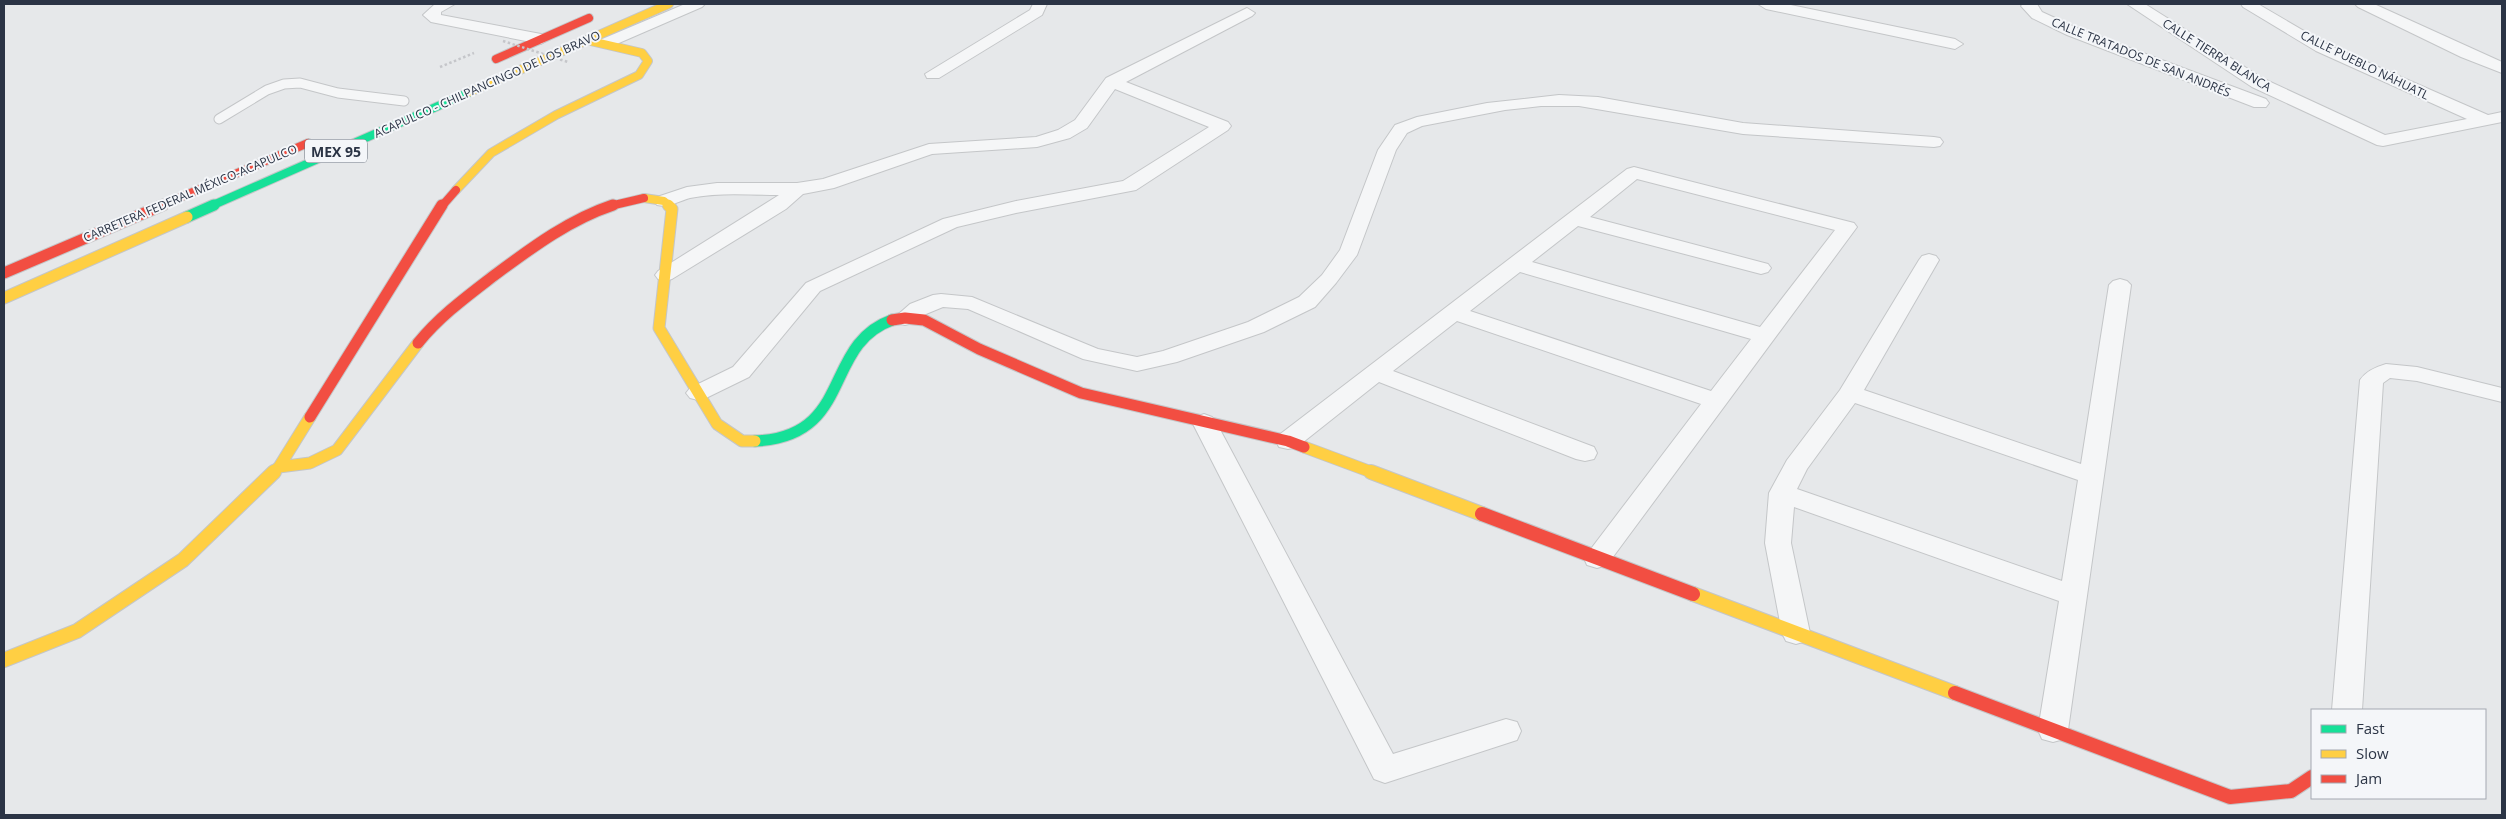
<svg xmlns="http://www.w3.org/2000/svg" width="2506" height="819" viewBox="0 0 2506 819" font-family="'Open Sans',sans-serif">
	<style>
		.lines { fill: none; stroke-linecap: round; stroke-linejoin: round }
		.lane-casing { stroke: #c4c6c8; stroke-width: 11 }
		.street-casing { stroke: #c4c6c8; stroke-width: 2 }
		.fast-far1-casing { stroke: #c4c6c8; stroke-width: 10 }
		.fast-casing { stroke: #c4c6c8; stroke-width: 13 }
		.slow-far2-casing { stroke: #c4c6c8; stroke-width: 10 }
		.slow-far1-casing { stroke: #c4c6c8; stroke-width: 13 }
		.slow-casing { stroke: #c4c6c8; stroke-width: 16 }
		.jam-far2-casing { stroke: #c4c6c8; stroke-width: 10 }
		.jam-far1-casing { stroke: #c4c6c8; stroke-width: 13 }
		.jam-casing { stroke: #c4c6c8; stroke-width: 16 }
		.path { stroke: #c5c6ca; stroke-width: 2.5; stroke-dasharray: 2.5 2.5; stroke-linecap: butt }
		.lane { stroke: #f5f6f7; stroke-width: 9 }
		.street { fill: #f5f6f7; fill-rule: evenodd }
		.fast-far1 { stroke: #16e098; stroke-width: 8 }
		.fast { stroke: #16e098; stroke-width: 11 }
		.slow-far2 { stroke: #ffcf43; stroke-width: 8 }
		.slow-far1 { stroke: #ffcf43; stroke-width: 11 }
		.slow { stroke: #ffcf43; stroke-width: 14 }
		.jam-far2 { stroke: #f24e42; stroke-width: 8 }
		.jam-far1 { stroke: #f24e42; stroke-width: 11 }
		.jam { stroke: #f24e42; stroke-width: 14 }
		.path-bridge { stroke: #c5c6ca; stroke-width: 2.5; stroke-dasharray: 2.5 2.5; stroke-linecap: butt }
		.labels { text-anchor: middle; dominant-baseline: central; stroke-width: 4; stroke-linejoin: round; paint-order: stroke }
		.far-street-label { font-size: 12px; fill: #2b3445; stroke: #f4f6f9 }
		.shield { fill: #f4f6f9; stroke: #676e7b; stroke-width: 1 }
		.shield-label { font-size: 14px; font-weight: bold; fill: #2b3445 }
	</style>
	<rect width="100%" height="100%" fill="#e6e8ea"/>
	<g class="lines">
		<g class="lane-casing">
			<path id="lane" d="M 219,119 L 267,90 L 284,84 L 300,83 L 338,93 L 404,101"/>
		</g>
		<g class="street-casing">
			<path id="street" d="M 435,4 L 455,4 L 441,12 L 441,15 L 541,34 L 549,39 L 541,44 L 431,22 L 423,15 Z
				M 685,4 L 705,4 L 702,7 L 612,46 L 600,46 L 598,43 L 600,40 Z
				M 1033,4 L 1047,4 L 1042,15 L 939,78 L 927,78 L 925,74 L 1030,10 Z
				M 1758,4 L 1786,4 L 1955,39 L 1963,44 L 1955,49 L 1766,9 Z
				M 2023,4 L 2037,4 L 2042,12 L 2079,29 L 2266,99 L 2269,103 L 2266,107 L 2254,107 L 2067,35 L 2032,18 L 2021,6 Z
				M 2127,4 L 2145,4 L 2264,79 L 2385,135 L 2467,119 L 2316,51 L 2243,7 L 2241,4 L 2258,4 L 2328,45 L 2488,115 L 2502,112 L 2502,122 L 2383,146 L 2377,145 L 2252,87 Z
				M 2355,4 L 2374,4 L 2502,62 L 2502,73 L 2461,57 L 2358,7 Z
				M 1247,8 L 1255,13 L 1252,16 L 1126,82 L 1228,122 L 1231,126 L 1228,130 L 1136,190 L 1016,213 L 957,227 L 820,291 L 749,377 L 706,398 L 698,400 L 690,398 L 686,393 L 690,388 L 733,367 L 806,283 L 943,219 L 1016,201 L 1123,181 L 1209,127 L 1115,89 L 1087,128 L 1070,138 L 1037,147 L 932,154 L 834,188 L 803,194 L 786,209 L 672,279 L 665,281 L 658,279 L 655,275 L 658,271 L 779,195 C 750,195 719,192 690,198 C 679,201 669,208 657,205 L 654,201 L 657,197 L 687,187 L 717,183 L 797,183 L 823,179 L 929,144 L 1036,137 L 1058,130 L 1075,120 L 1106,78 Z
				M 1559,95 L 1598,97 L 1743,123 L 1934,137 L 1940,138 L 1943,142 L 1940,146 L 1934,147 L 1743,134 L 1579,106 L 1541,106 L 1505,110 L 1422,126 L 1407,133 L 1396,150 L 1357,255 L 1336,283 L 1315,307 L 1264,332 L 1177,362 L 1137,371 L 1083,359 L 968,309 L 943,307 L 926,314 L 913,323 L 905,325 L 897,323 L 894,318 L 910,304 L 933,295 L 941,294 L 972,297 L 1098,349 L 1137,357 L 1163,351 L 1248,322 L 1299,297 L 1322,275 L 1340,250 L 1378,150 L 1395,125 L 1417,117 L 1487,103 Z
				M 1634,167 L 1854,223 L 1857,227 L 1607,565 L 1597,568 L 1587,565 L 1584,558 L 1701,404 L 1457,321 L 1393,371 L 1594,447 L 1597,453 L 1594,459 L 1585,461 L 1576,459 L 1379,382 L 1297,447 L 1288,449 L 1279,447 L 1276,441 L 1279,435 L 1627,169 ZM 1637,179 L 1835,230 L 1760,327 L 1532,262 L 1578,226 L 1761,274 L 1768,272 L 1771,268 L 1768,264 L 1590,217 ZM 1520,272 L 1751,339 L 1711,391 L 1470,311 Z
				M 1929,254 L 1936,256 L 1939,260 L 1864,390 L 2081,464 L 2109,285 L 2113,281 L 2120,279 L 2127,281 L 2131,285 L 2068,730 L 2064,739 L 2053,742 L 2042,739 L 2038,730 L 2059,601 L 1794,507 L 1791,543 L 1810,633 L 1806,641 L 1796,644 L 1786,641 L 1782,633 L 1765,543 L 1769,493 L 1787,460 L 1840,390 L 1919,260 L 1922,256 ZM 1855,403 L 2078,480 L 2062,581 L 1797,489 L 1807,469 Z
				M 2386,364 L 2417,367 L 2502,388 L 2502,402 L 2417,381 L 2390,378 L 2383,383 L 2362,710 L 2332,710 L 2360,380 C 2366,371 2376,367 2386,364 Z
				M 1204,414 L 1212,417 L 1216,422 L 1393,754 L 1506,719 L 1517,722 L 1521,731 L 1517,740 L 1385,783 L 1374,779 L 1192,422 L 1196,417 Z"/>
		</g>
		<g class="fast-far1-casing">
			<path id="fast-far1" d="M 211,206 L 470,92"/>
		</g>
		<g class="fast-casing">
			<path id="fast" d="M 187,217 L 214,205
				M 755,441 C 854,437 822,345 892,320"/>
		</g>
		<g class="slow-far2-casing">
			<path id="slow-far2" d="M 470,92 L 669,4
				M 456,190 L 491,153 L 556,115 L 639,75 L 648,61 L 642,53 L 586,40
				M 644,198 L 664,201 L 669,206"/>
		</g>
		<g class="slow-far1-casing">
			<path id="slow-far1" d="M 668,205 L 672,209 L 659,328 L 717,424 L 742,441 L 755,441
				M 4,298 L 187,217
				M 1304,447 L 1374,473
				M 279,467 L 310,463 L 337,450 L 418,343
				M 272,473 L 279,467 L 310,417"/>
		</g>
		<g class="slow-casing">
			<path id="slow" d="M 1371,472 L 1482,514
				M 1693,594 L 1955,693
				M 4,660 L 77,631 L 183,560 L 274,472"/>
		</g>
		<g class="jam-far2-casing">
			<path id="jam-far2" d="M 496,59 L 589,18
				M 160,206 L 308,143
				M 442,206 L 456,190
				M 610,206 L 644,198"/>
		</g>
		<g class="jam-far1-casing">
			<path id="jam-far1" d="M 4,273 L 163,205
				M 892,320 L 905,318 L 924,320 L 979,349 L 1081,393 L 1288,441 L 1304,447
				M 418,343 C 439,317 466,297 492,277 C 530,249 568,220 613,205
				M 310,417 L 442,205"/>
		</g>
		<g class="jam-casing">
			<path id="jam" d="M 1482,514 L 1693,594
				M 1955,693 L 2230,797 L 2291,791 L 2312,777"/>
		</g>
		<path class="path" d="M 440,67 L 474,53"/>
		<use href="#lane" class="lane"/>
		<use href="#street" class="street"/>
		<use href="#fast-far1" class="fast-far1"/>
		<use href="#fast" class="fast"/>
		<use href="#slow-far2" class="slow-far2"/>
		<use href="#slow-far1" class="slow-far1"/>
		<use href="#slow" class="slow"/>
		<use href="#jam-far2" class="jam-far2"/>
		<use href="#jam-far1" class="jam-far1"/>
		<use href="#jam" class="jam"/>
		<path class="path-bridge" d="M 503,41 L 568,62"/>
	</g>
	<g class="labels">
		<g class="far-street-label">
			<text transform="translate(2217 55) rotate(32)">CALLE TIERRA BLANCA</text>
			<text transform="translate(2141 57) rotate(22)">CALLE TRATADOS DE SAN ANDRÉS</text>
			<text transform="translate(2365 65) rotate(26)">CALLE PUEBLO NÁHUATL</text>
			<text transform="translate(487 84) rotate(-24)">ACAPULCO - CHILPANCINGO DE LOS BRAVO</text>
			<text transform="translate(190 193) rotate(-23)">CARRETERA FEDERAL MÉXICO-ACAPULCO</text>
		</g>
		<rect class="shield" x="305" y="139.5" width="62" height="23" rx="4"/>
		<g class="shield-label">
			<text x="336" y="151">MEX 95</text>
		</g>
	</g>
	<rect width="2506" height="819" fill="none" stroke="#2b3445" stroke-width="10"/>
	<rect x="2311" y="709" width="175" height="90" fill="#f4f6f9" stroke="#a4a8b1"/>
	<rect x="2321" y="725" width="25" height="8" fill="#16e098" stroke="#a4a8b1"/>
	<text x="2356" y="734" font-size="15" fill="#2b3445">Fast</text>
	<rect x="2321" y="750" width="25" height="8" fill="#ffcf43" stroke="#a4a8b1"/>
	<text x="2356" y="759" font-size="15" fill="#2b3445">Slow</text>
	<rect x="2321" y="775" width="25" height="8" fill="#f24e42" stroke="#a4a8b1"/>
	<text x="2356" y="784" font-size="15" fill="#2b3445">Jam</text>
</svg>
